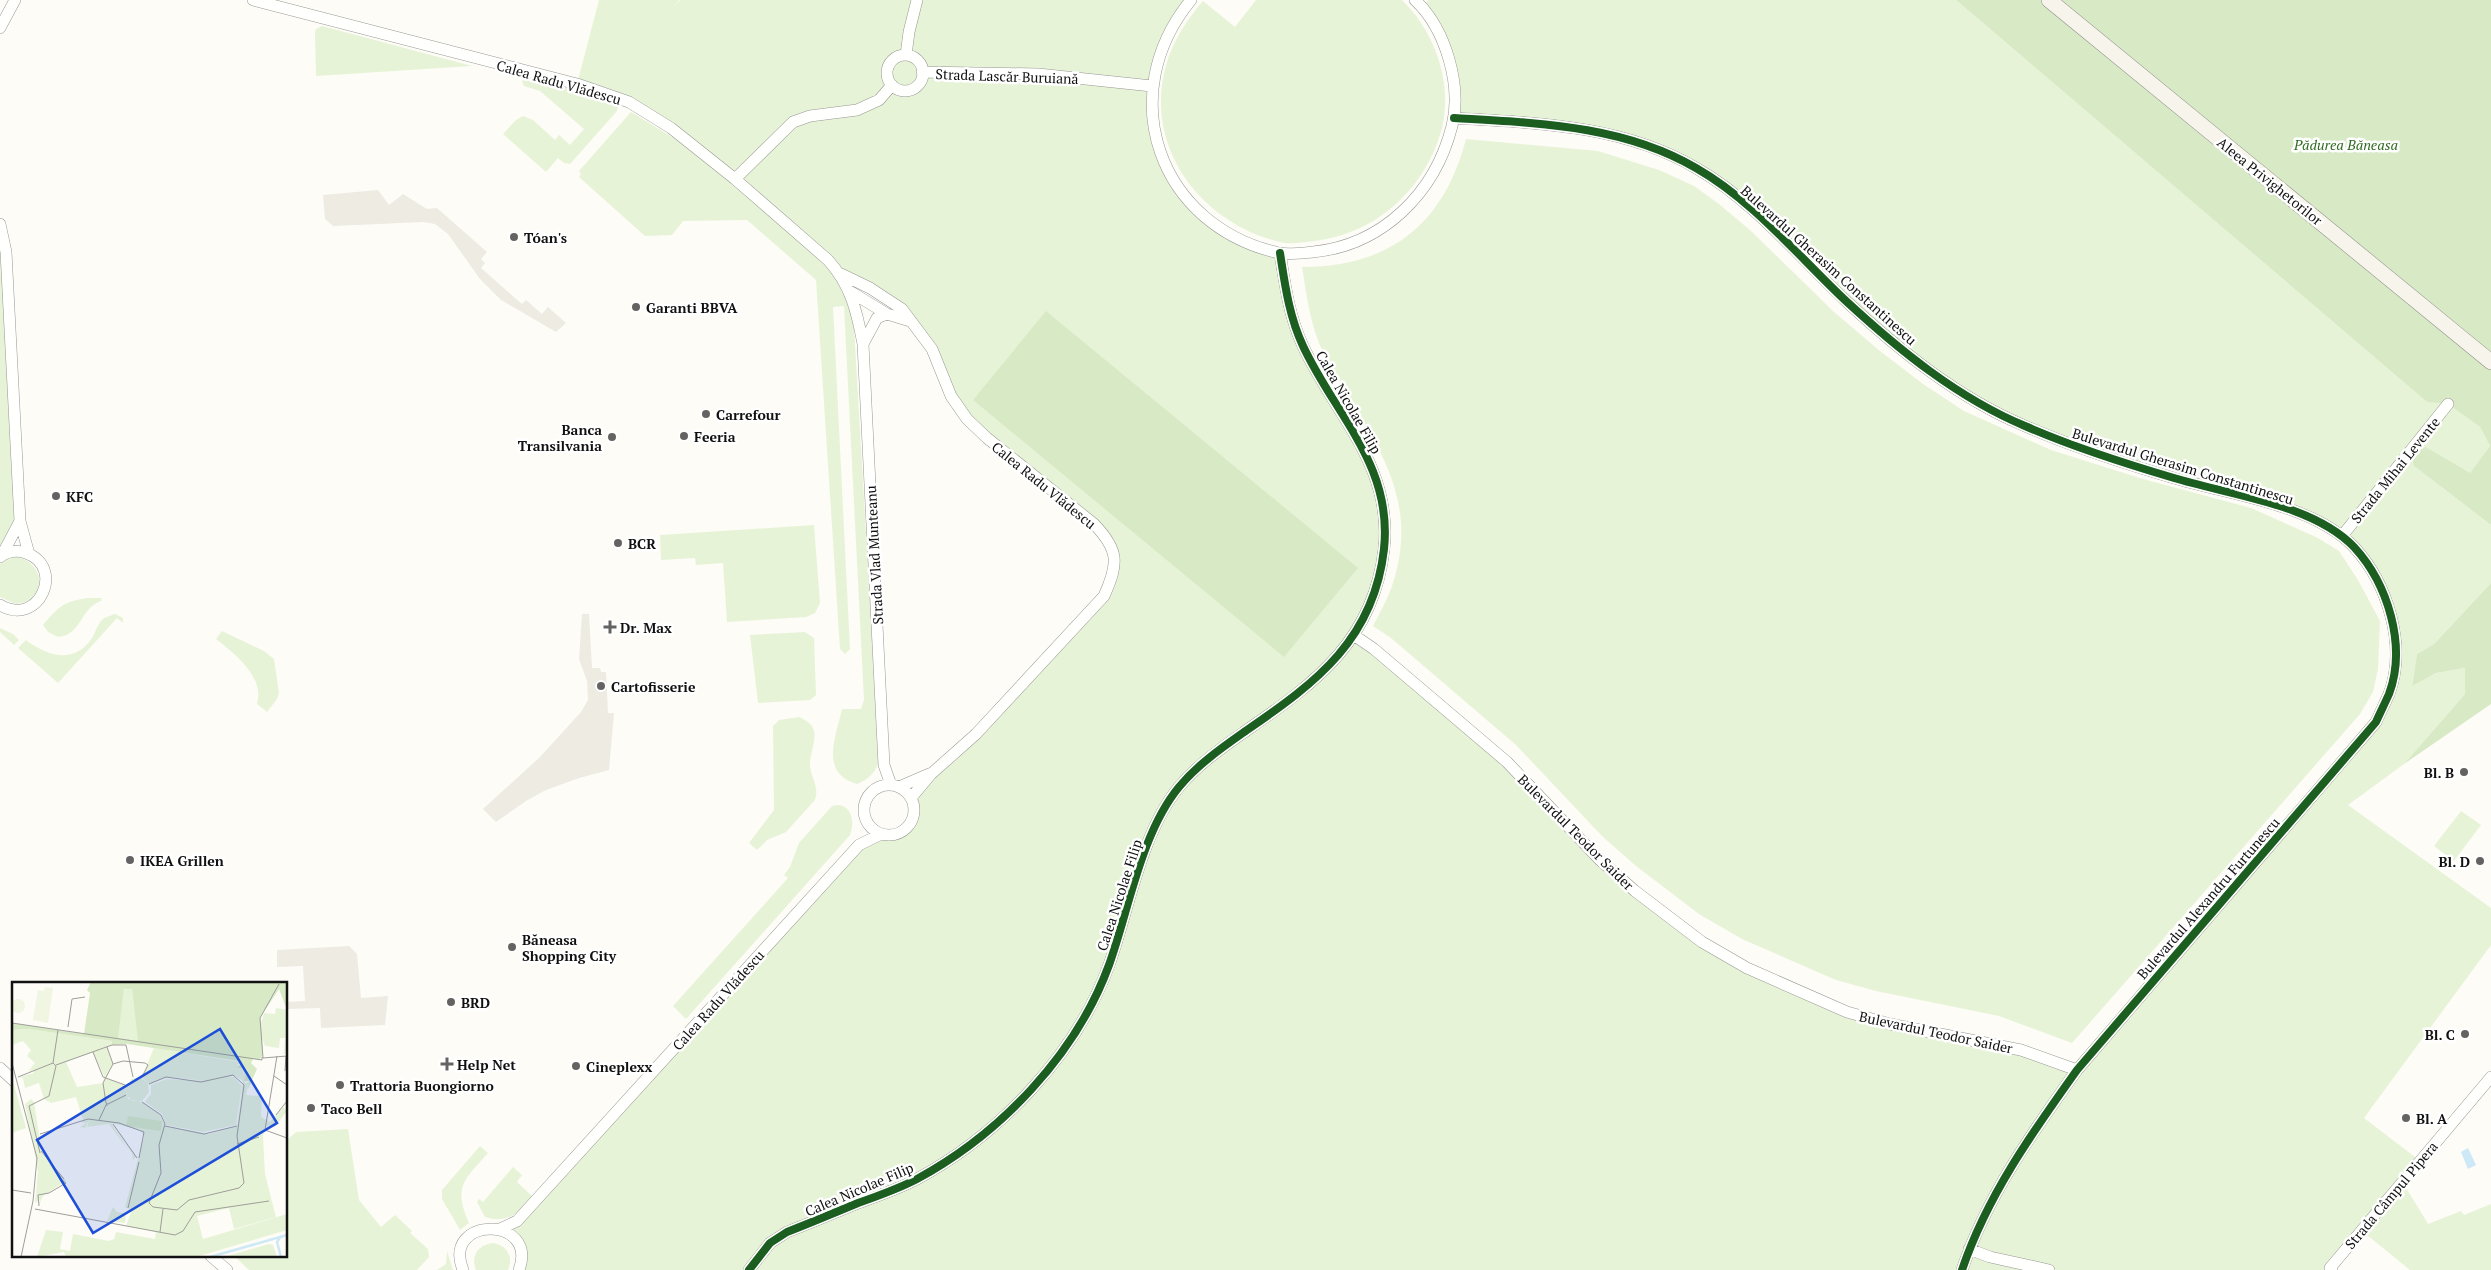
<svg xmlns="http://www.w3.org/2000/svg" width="2491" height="1270" viewBox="0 0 2491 1270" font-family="'PT Serif',serif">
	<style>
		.green { fill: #e7f3d7 }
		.forest { fill: #d8eac5 }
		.plaza { fill: #edebe2 }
		.water { fill: #cde8f7 }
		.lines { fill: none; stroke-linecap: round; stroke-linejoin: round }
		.street-casing { stroke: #979795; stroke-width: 12 }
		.secondary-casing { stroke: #8e8d8b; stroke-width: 16 }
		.street { stroke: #fffffe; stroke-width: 11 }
		.secondary { stroke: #f6f4eb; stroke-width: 15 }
		.cycleway-casing { stroke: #fff; stroke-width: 11 }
		.cycleway { stroke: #1b5e20; stroke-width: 8 }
		.poi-dot { fill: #646362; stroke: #fff; stroke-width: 2 }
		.labels { text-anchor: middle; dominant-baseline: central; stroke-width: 5; stroke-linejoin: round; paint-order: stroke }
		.street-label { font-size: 14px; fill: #111; stroke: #fff }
		.park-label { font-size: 14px; font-style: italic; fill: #2f6b1f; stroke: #fff }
		.poi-label { font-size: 14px; font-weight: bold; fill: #111; stroke: #fff; text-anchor: start }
		.inset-river { fill: none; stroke: #cde8f7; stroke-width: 2.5 }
		.inset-road { fill: none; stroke: #9f9e9b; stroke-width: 1 }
		.view { fill: #1d4ed8; fill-opacity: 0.15; stroke: #1d4ed8; stroke-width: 2.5 }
		.inset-edge { fill: none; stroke: #111; stroke-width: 2.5 }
	</style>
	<rect width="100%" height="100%" fill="#fdfcf7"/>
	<path class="green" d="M 599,0 L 679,0 L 675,6 L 680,0 L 1191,0 L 1178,17 L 1152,85 L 1168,172 L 1205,218 L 1280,253 L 1288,305 L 1375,471 L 1384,548 L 1355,636 L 1507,762 L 1600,860 L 1702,942 L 1847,1012 L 2077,1070 L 2376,722 L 2394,673 L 2389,604 L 2356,550 L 2324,525 L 2077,448 L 1940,378 L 1723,186 L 1623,137 L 1454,118 L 1451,71 L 1421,5 L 1429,0 L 1956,0 L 2427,402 L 2448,404 L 2480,427 L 2490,446 L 2470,474 L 2426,447 L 2414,466 L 2491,525 L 2491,583 L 2434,644 L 2417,654 L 2412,685 L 2436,673 L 2465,668 L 2465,694 L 2404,764 L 2348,805 L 2491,908 L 2491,945 L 2364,1118 L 2419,1160 L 2402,1181 L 2428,1224 L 2461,1211 L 2464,1215 L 2491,1204 L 2491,1270 L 2410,1270 L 2362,1231 L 2328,1270 L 519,1270 L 521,1259 L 505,1232 L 873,829 C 900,848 926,817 906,791 L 957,752 L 1111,579 L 1108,539 L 967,419 L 914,323 L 841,274 L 671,128 L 577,84 Z
		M 1256,0 L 1402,0 C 1435,32 1453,83 1442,128 C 1426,188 1377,234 1314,241 C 1304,242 1291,245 1280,242 C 1197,222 1139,141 1169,56 C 1177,35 1189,17 1203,1 L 1235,27 Z
		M 322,26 L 472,66 L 316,76 L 315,33 L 316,29 Z
		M 528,75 L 619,103 L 617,111 L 570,164 L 564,163 L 558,158 L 546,172 L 503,134 L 516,120 L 523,116 L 533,120 L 555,140 L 559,135 L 570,145 L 584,129 L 540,91 L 524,86 L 522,81 Z
		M 631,112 L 692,149 L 836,273 L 847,295 L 854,327 L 879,758 C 878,771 869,779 857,784 C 819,773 836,737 842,709 L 861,709 L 864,700 L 844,306 L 833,307 L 850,649 L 845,654 L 840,649 L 816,280 L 747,220 L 683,221 L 672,235 L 645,236 L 579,177 L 581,174 L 579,171 Z
		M 1466,139 L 1598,151 L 1659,170 L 1694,186 L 1719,204 L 1751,231 L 1834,312 L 1880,351 L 1923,384 L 1964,411 L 2051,450 L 2143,479 L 2251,508 L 2318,538 L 2339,551 L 2358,580 L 2380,621 L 2378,669 L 2373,692 L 2360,714 L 2072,1043 L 1999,1016 L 1876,991 L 1836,980 L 1742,939 L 1699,914 L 1636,866 L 1603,837 L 1516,745 L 1391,638 L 1373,626 C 1379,614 1386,602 1391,589 C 1417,515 1390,465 1353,403 C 1344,387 1332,371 1324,354 C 1310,326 1307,297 1302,267 C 1390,267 1444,224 1466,139 Z
		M 0,243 L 20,521 L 0,557 Z
		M 814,525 L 820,603 L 815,613 L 806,617 L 727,622 L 723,563 L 696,565 L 695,558 L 661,560 L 660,535 Z
		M 18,557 C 47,565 47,601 16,604 L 0,597 L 0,564 L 11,558 Z
		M 89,598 L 102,598 L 101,601 C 80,608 82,635 58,637 L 48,632 L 43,625 C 59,606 64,601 89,598 Z
		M 115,614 L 123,618 L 123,623 L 117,618 L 58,683 L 18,648 L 26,640 C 47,656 74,665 92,638 C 96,632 97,624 104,618 Z
		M 0,628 L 13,634 L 19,640 L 14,645 L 0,632 Z
		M 222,631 L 264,651 L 274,659 L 279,693 L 277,699 L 267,712 L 257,704 C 265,677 235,654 216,639 Z
		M 805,632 L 814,638 L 816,695 L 810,700 L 758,703 L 750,635 Z
		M 800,717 C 806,721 812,723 814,731 C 816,740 811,752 810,762 C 809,776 820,785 815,800 L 786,832 L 767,840 L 757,850 L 749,843 L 774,810 L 773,726 L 779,720 Z
		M 837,805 C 852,805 855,823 850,835 L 686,1019 L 673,1006 L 788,878 L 784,875 L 790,867 L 799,843 L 832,806 Z
		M 2461,811 L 2481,825 L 2454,861 L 2434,846 Z
		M 348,1129 L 359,1200 L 381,1227 L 395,1215 L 412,1231 L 410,1233 L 428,1249 L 429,1257 L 417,1270 L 249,1270 L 234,1256 L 286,1256 L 286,1141 L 296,1132 Z
		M 480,1146 L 488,1153 C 464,1180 453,1187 469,1223 L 460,1230 L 442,1199 L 442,1190 Z
		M 513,1167 L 522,1175 L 517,1182 L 533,1197 C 518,1213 508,1224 485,1217 L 477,1202 L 479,1199 L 483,1202 Z
		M 494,1243 C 507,1246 514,1257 508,1270 L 476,1270 C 470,1255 479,1244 494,1243 Z
		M 447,1251 L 453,1270 L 437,1270 L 446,1264 Z"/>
	<path class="forest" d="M 1956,0 L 2491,0 L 2491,525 L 2414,466 L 2412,459 L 2421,448 L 2426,447 L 2470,473 L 2490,446 L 2480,427 L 2448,404 L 2427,402 Z
		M 1046,311 L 1358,568 L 1284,657 L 973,400 Z
		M 2491,583 L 2491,704 L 2404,764 L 2465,694 L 2465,668 L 2436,673 L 2412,686 L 2417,654 L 2434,644 Z"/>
	<path class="plaza" d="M 378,190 L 389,205 L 403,194 L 427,209 L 437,208 L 487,252 L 481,259 L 485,263 L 481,268 L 515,298 L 522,304 L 526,300 L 542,314 L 548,307 L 566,323 L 556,332 L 501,300 L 480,279 L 448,234 L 435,224 L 423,222 L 333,226 L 325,219 L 323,195 Z
		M 582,614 L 589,614 L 592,668 L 600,668 L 601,672 L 606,672 L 608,713 L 614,713 L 609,770 L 579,778 L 546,790 L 526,801 L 496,822 L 483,809 L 540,757 L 581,712 L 588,700 L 587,681 L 579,659 Z
		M 349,946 L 357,954 L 361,998 L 388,996 L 385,1025 L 321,1028 L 320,1008 L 286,1009 L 286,1002 L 305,1001 L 303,966 L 277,967 L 277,950 Z"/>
	<path class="water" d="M 2468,1148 L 2476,1165 L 2468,1169 L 2461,1152 Z"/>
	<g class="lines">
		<g class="street-casing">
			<path id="street" d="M 253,0 L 577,84 L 629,102 L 671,128 L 735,179 L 828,260 C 851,285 857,312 863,344 L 884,765 L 891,785
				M 1191,0 C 1113,95 1158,226 1279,253 C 1289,255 1302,253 1313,252 C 1383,245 1435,193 1452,126 C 1462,86 1446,29 1415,0
				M 0,28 L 15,0
				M 906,55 L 909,32 L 917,0
				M887 73a18 18 0 1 1 36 0a18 18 0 1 1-36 0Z
				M 922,72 L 1038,74 L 1152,86
				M 1454,118 C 1537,123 1623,125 1696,168 C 1754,201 1798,256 1846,301 C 1899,350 1958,398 2025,426 C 2073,447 2123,463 2174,478 C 2230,495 2313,504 2354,547 C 2388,584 2407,646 2389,694 C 2385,703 2380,713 2376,722 L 2077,1070 C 2032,1133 1987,1196 1962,1270
				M 735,179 L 793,122 L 810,116 L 857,110 L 879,100 L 892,85
				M 0,224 L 6,252 L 20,521 L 29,554
				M 841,274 L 870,288 L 902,309 L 932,349 L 951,396 L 967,419 L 987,438 L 1094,524 C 1119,550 1119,563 1104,596 L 976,734 L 931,774 L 911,798
				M 851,292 L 887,314 L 910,321
				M 863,344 L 877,318 L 887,314
				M 2342,536 L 2448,404
				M 2,555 L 20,521
				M 0,557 C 8,551 17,550 26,553 C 66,567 39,628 0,605
				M 1355,636 L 1374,649 L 1507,762 L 1600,860 L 1635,891 L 1702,942 L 1747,968 L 1847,1012 L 1890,1024 L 2021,1050 L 2077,1070
				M864 810a25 25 0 1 1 50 0a25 25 0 1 1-50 0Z
				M 899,787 L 929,774
				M 0,1068 L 14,1081
				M 500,1229 L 517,1221 L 859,845 L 881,834
				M 1969,1249 L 1990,1257 L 2049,1270
				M 211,1256 L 227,1270
				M 463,1270 C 441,1216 539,1215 519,1270
				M 749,1270 L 770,1243 L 787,1232 C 810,1223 834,1213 858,1203 C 878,1196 898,1189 917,1179 C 1000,1134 1076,1055 1109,965 C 1129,909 1141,833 1179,787 C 1198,764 1223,747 1247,730 C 1317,682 1374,639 1384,549 C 1393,465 1335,415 1303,346 C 1289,316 1285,285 1280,253
				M 2332,1270 L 2330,1268 L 2491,1077"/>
		</g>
		<g class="secondary-casing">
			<path id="secondary" d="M 2049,0 L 2491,362"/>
		</g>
		<use href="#street" class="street"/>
		<use href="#secondary" class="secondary"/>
		<g class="cycleway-casing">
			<path id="cycleway" d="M 1454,118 C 1537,123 1623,125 1696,168 C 1754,201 1798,256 1846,301 C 1899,350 1958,398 2025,426 C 2073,447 2123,463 2174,478 C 2230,495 2313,504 2354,547 C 2388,584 2407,646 2389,694 C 2385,703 2380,713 2376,722 L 2077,1070 C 2032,1133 1987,1196 1962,1270
				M 749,1270 L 770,1243 L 787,1232 C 810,1223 834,1213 858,1203 C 878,1196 898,1189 917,1179 C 1000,1134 1076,1055 1109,965 C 1129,909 1141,833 1179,787 C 1198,764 1223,747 1247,730 C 1317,682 1374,639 1384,549 C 1393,465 1335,415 1303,346 C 1289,316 1285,285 1280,253"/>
		</g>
		<use href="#cycleway" class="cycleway"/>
	</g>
	<g class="poi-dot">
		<circle cx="514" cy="237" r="5"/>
		<circle cx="636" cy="307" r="5"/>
		<circle cx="706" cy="414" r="5"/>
		<circle cx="684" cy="436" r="5"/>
		<circle cx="612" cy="437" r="5"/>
		<circle cx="56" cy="496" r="5"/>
		<circle cx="618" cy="543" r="5"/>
		<path d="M607.5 619.5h5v5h5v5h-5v5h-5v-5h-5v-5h5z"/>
		<circle cx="601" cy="686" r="5"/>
		<circle cx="2464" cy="772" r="5"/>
		<circle cx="130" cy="860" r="5"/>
		<circle cx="2480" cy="861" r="5"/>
		<circle cx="512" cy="947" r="5"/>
		<circle cx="451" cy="1002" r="5"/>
		<circle cx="2465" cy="1034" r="5"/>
		<path d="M444.5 1056.5h5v5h5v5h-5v5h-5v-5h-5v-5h5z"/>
		<circle cx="576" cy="1066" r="5"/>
		<circle cx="340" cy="1085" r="5"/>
		<circle cx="311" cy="1108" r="5"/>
		<circle cx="2406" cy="1118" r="5"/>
	</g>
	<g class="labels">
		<g class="street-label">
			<text transform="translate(1007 76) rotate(2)">Strada Lascăr Buruiană</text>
			<text transform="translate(559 82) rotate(16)">Calea Radu Vlădescu</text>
			<text transform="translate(2270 181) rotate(39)">Aleea Privighetorilor</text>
			<text transform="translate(1829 265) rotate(42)">Bulevardul Gherasim Constantinescu</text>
			<text transform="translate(1349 402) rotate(60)">Calea Nicolae Filip</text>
			<text transform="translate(2183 466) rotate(17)">Bulevardul Gherasim Constantinescu</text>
			<text transform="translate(2395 470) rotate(-51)">Strada Mihai Levente</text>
			<text transform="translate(1044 485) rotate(39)">Calea Radu Vlădescu</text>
			<text transform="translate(874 555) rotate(-93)">Strada Vlad Munteanu</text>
			<text transform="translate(1576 832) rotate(45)">Bulevardul Teodor Saider</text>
			<text transform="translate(1119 895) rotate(-72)">Calea Nicolae Filip</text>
			<text transform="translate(2208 898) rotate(-49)">Bulevardul Alexandru Furtunescu</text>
			<text transform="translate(718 1000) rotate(-48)">Calea Radu Vlădescu</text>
			<text transform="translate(1936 1032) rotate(12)">Bulevardul Teodor Saider</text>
			<text transform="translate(859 1189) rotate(-23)">Calea Nicolae Filip</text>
			<text transform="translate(2391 1195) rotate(-50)">Strada Câmpul Pipera</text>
		</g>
		<g class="park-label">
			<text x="2346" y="144">Pădurea Băneasa</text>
		</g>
		<g class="poi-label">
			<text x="524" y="237">Tóan's</text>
			<text x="646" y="307">Garanti BBVA</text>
			<text x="716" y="414">Carrefour</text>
			<text x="602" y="429" text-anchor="end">Banca<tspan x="602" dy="16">Transilvania</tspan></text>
			<text x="694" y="436">Feeria</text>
			<text x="66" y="496">KFC</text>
			<text x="628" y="543">BCR</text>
			<text x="620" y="627">Dr. Max</text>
			<text x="611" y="686">Cartofisserie</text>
			<text x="2454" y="772" text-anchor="end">Bl. B</text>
			<text x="140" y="860">IKEA Grillen</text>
			<text x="2470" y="861" text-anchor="end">Bl. D</text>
			<text x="522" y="939">Băneasa<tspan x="522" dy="16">Shopping City</tspan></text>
			<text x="461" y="1002">BRD</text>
			<text x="2455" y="1034" text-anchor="end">Bl. C</text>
			<text x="457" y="1064">Help Net</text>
			<text x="586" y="1066">Cineplexx</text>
			<text x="350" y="1085">Trattoria Buongiorno</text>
			<text x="321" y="1108">Taco Bell</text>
			<text x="2416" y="1118">Bl. A</text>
		</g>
	</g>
	<g transform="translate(12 982)">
		<rect width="275" height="275" fill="#fdfcf7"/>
		<path d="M 112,7 L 120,7 L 127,60 L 105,57 ZM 264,26 L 275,28 L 275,72 L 272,72 L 273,56 L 268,56 L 267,66 L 253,64 L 247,49 L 252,31 L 263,32 ZM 16,47 L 100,59 L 100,63 L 95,65 L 101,82 L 93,96 L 113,103 L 116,117 L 130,120 L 147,131 L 153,144 L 197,152 L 225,144 L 231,101 L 230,98 L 223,94 L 213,95 L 222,95 L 230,104 L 224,143 L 191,150 L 154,143 L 150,132 L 133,120 L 139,112 L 139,103 L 155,97 L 193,99 L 157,95 L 137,102 L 130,95 L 142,66 L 228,80 L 224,85 L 235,88 L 233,101 L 237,100 L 234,113 L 250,114 L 249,135 L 258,140 L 271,125 L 275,129 L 263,145 L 253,144 L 251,155 L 253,192 L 264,235 L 222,247 L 217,226 L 185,234 L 191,257 L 275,232 L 275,248 L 184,275 L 54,275 L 52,270 L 25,275 L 34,248 L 51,250 L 48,267 L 58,269 L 61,252 L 97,259 L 102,257 L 104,250 L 143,257 L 144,250 L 114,244 L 119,230 L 116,228 L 119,228 L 113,225 L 132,155 L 129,148 L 99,141 L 124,175 L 121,178 L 120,171 L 100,143 L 116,168 L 97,142 L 75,145 L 77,138 L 73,146 L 68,145 L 74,141 L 69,140 L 71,138 L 64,115 L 39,121 L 32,117 L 27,101 L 13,106 L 11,96 L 7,95 L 22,91 L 21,88 L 16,90 L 23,81 L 15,74 L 19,68 L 11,59 L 0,63 L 0,48 ZM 81,70 L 93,96 L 91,101 L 65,105 L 54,80 ZM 128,95 L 136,101 L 137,110 L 130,119 L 121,119 L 115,114 L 114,104 L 117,105 L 119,97 ZM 1,99 L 14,146 L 0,151 L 0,100 ZM 19,117 L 22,120 L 30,171 L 54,199 L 31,214 L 27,223 L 28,217 L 23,221 L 26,189 L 13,122 ZM 101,225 L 105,230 L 112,231 L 113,234 L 114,231 L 113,241 L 95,239 ZM 257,262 L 261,263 L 265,275 L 212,275 Z" fill="#e7f3d7" fill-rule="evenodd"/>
		<path d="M 79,0 L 275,0 L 275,28 L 267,7 L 248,36 L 251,72 L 248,77 L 241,77 L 239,81 L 245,87 L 236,107 L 237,99 L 232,99 L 235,88 L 223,85 L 228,83 L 227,79 L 115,62 L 100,63 L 100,59 L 16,47 L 0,48 L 0,41 L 72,52 L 78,11 L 75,8 ZM 112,7 L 120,7 L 126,59 L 106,56 ZM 116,134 L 150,139 L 149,149 L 114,144 Z" fill="#d8eac5" fill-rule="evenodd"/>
		<path d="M 33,5 L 41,6 L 36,41 L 21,38 L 26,8 L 32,9 ZM-1 24a7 7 0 1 1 14 0a7 7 0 1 1-14 0Z" fill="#f0f6e1"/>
		<path class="inset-river" d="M 198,275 L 275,253M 269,275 L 265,260 L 269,254"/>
		<path class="inset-road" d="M 0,41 L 250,78 L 250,75M 56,45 L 60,17 L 73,15M 114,63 L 121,95M 95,65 L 101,82M 81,70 L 91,95 L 113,103M 265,74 L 253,148 L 275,156M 251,76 L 248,36 L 267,2M 251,76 L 275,74M 0,81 L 25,176 L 21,219 L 9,275M 44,83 L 100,63 L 114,63M 273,89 L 274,74M 262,94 L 275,103M 6,95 L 41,81M 137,102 L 154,95 L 189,100 L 221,93M 130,120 L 149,133 L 153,142 L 147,163 L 149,191 L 137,221 L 141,225 L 165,228 L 177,218 L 227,206 L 232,201 L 225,154 L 232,103 L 221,93M 94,121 L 91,101 L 101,82 L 111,79 L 133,81 L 136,83 L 130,95M 96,122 L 114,113M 264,133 L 275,119M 87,138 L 95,121 L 95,124M 107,141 L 132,150 L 127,176M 101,142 L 125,176M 153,144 L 192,152 L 225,144M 28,152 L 76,137 L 107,141M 225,162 L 247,155M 29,169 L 52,197M 28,171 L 17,124 L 37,114 L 44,84 L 41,81 L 46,48M 0,208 L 19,211M 27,224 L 26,213 L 37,211 L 54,201 L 50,198M 116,226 L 127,180M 23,227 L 163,253 L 171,249 L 183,230 L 257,219M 148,250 L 151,227"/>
		<path class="view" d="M 208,47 L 265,141 L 81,251 L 25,158 Z"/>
		<rect width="275" height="275" class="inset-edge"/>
	</g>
</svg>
